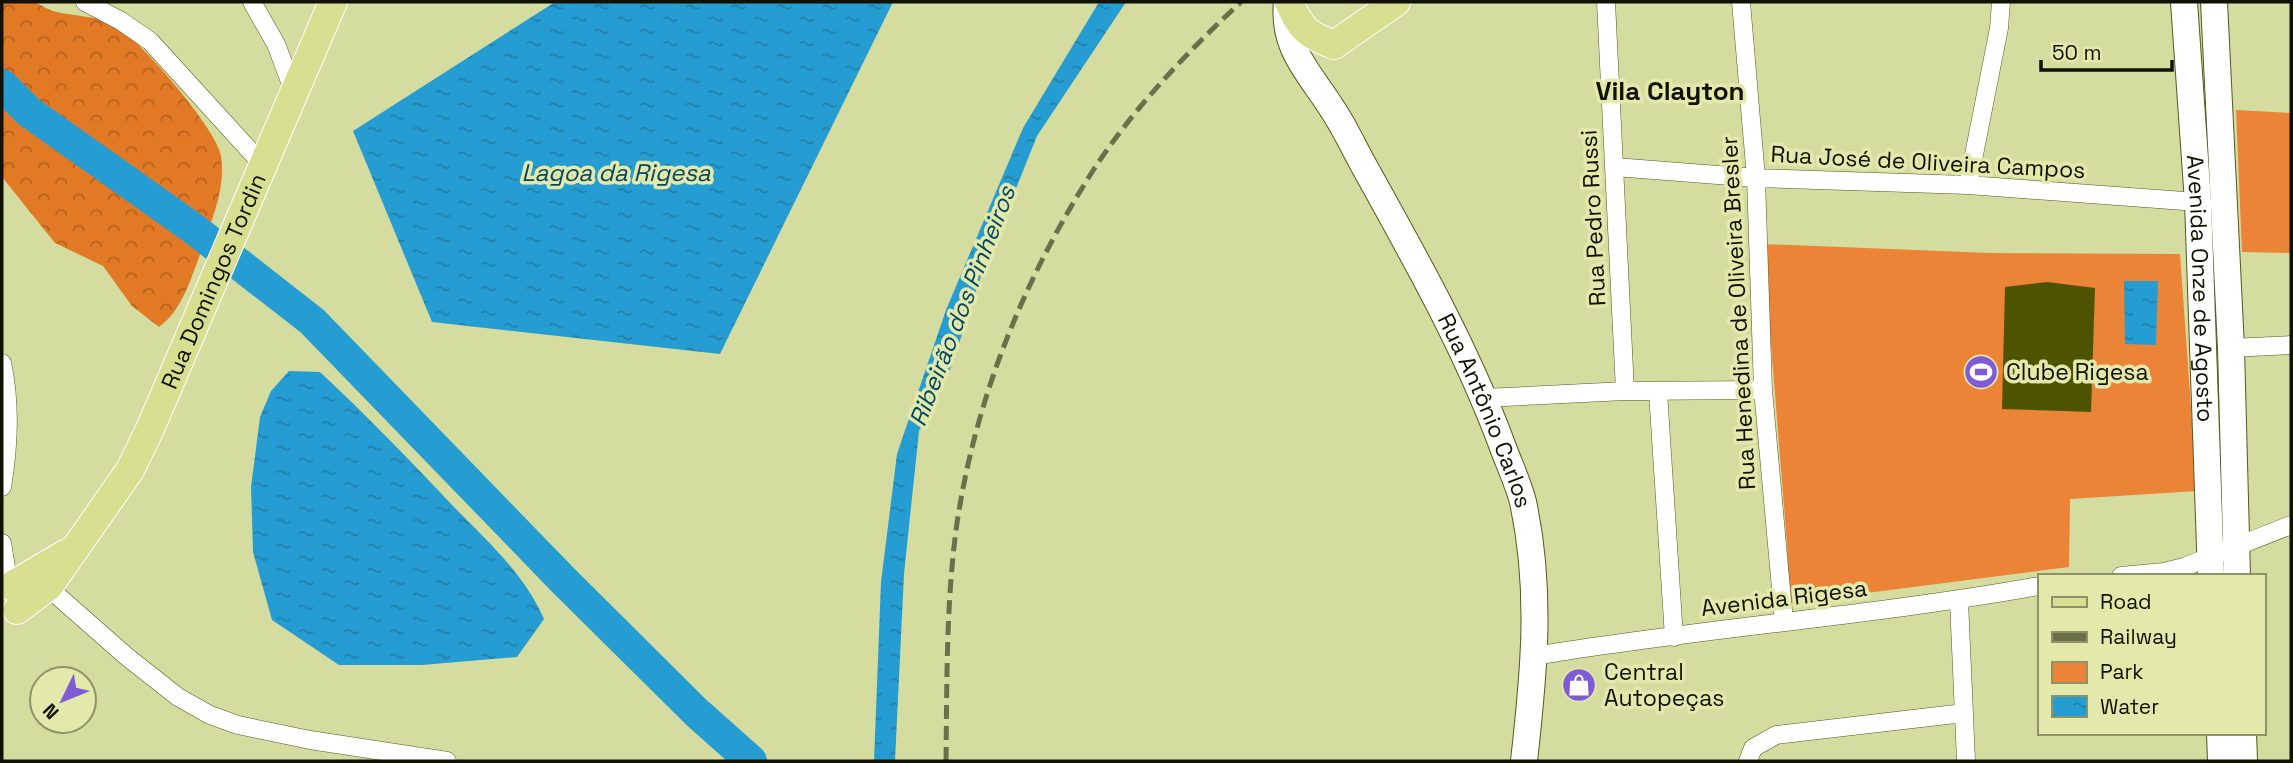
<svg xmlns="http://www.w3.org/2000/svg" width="2293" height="763" viewBox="0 0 2293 763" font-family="'Space Grotesk',sans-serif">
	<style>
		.green { fill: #eb8437 }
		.forest { fill: url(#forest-crowns) }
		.water { fill: url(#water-ripples) }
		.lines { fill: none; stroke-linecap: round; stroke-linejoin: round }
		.river { stroke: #269dd2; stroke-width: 32 }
		.building { fill: #4e5300 }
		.street-casing { stroke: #54591e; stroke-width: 19 }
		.secondary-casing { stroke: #54591e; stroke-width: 28 }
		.primary-casing { stroke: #fff; stroke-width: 30 }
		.street { stroke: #fff; stroke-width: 18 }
		.secondary { stroke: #fff; stroke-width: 26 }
		.primary { stroke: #d9df90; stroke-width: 28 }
		.rail { stroke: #6c704a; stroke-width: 5; stroke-dasharray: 14 7; stroke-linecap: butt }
		.labels { text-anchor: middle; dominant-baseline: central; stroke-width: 7; stroke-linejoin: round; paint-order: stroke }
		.street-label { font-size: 23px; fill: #101100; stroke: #e2e9ab }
		.poi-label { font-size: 23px; fill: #101100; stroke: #e2e9ab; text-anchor: start }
		.water-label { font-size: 24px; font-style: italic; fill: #064763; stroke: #e2e9ab }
		.quarter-label { font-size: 26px; font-weight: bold; fill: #101100; stroke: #e2e9ab }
	</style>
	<defs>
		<pattern id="forest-crowns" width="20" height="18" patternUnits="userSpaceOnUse" patternTransform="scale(1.75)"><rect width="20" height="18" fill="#e27924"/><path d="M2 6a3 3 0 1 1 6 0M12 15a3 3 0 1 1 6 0" fill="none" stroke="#b6621d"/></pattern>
		<pattern id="water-ripples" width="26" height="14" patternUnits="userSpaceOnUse" patternTransform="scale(1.75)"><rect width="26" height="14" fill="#269dd2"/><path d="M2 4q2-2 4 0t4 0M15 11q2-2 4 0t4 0" fill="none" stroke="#1f7fa8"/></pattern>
	</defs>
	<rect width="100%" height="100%" fill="#d5dc9f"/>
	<path class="green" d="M 2236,110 L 2291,113 L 2291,253 L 2242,252 Z
		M 1763,244 L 1990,253 L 2180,254 L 2197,491 L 2070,499 L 2069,567 L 1789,603 L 1787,544 Z"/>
	<path class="forest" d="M 2,2 C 12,2 24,0 34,2 C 40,4 46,9 53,11 C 74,17 101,15 120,28 C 143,45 217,129 221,156 C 226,189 212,218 202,249 C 192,275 183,310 159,327 L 132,306 L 103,266 L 55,243 L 2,177 Z"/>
	<path class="water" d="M 555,2 L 893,2 L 720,354 L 432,322 L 353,131 Z
		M 1099,2 L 1126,2 L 1037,136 L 981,276 L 952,365 L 919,431 L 904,574 L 895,761 L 874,761 L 881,582 L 897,454 L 946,310 L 1023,128 Z
		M 2124,281 L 2158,281 L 2156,345 L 2125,344 Z
		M 289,371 L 320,372 C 366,415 410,460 453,506 C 488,542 523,572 544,619 L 517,657 L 422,665 L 339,665 L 272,620 L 253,552 L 251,487 L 260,417 L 271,391 Z"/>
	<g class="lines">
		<path class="river" d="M 2,85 L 29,112 L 194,229 L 312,321 L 563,580 L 696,712 L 751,761"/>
	</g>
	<path class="building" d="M 2047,282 L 2095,288 L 2091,412 L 2002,409 L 2005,287 Z"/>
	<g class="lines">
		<g class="street-casing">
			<path id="street" d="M 85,2 L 121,21 L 150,41 L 263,165
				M 252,2 L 276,44 L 294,92
				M 1606,2 L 1625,391
				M 1741,2 L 1756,178 L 1763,390 L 1784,622
				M 1615,167 L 1756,178 L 1968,185 L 2198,202
				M 1968,185 L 1999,28 L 2001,2
				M 2231,348 L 2291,345
				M 2,363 C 11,404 9,445 2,487
				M 1658,392 L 1674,637
				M 1484,398 L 1625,391 L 1763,390
				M 2,543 L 9,585
				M 2121,576 L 2164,572 L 2184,567 L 2291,525
				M 43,579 L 59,597 L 126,656 L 178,697 L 210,715 L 238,725 L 310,740 L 447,761
				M 1959,601 L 1966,761
				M 1534,656 C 1702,628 1872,616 2039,586
				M 1748,761 L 1753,748 L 1776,735 L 1964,713"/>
		</g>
		<g class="secondary-casing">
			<g id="secondary">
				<path id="s1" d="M 1287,2 C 1282,49 1310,73 1333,110 C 1345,128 1354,148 1364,166 C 1414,256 1465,346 1501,442 C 1508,462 1518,482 1523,502 C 1542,590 1534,673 1524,761"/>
				<path id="s2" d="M 2184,2 L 2198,202 L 2211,576"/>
				<path d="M 2214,2 L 2231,348 L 2237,576"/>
				<path d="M 2220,733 L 2221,761"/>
				<path d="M 2243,733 L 2244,761"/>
			</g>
		</g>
		<g class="primary-casing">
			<g id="primary">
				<path d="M 1289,2 C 1302,30 1305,33 1334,45 L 1396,2"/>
				<path d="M 11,586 L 67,553"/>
				<path id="s3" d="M 17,610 L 49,586 L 130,470 L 150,429 L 333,2"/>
			</g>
		</g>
		<use href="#street" class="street"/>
		<use href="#secondary" class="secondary"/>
		<use href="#primary" class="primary"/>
		<path class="rail" d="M 946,761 C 947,682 946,601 957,523 C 976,396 1025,277 1094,169 C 1133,109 1188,51 1241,2"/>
	</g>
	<defs>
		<g id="stadium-disc" transform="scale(1.75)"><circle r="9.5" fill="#805bd6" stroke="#e2e9ab"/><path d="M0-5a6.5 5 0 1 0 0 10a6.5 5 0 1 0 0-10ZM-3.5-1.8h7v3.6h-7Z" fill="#fff"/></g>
		<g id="shop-disc" transform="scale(1.75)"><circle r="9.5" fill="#805bd6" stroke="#e2e9ab"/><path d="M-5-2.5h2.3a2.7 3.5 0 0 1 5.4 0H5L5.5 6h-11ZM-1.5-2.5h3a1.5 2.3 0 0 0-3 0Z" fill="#fff"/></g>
	</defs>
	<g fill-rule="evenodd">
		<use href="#stadium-disc" x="1981" y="372"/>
		<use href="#shop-disc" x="1579" y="685"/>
	</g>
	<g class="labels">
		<g class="street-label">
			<text transform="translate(1928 162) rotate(3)">Rua José de Oliveira Campos</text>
			<text transform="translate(1593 218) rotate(-93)">Rua Pedro Russi</text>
			<text stroke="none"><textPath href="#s3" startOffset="388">Rua Domingos Tordin</textPath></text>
			<text stroke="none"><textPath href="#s2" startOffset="287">Avenida Onze de Agosto</textPath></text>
			<text transform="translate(1738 313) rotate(-93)">Rua Henedina de Oliveira Bresler</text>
			<text stroke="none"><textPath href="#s1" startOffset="458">Rua Antônio Carlos</textPath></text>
			<text transform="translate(1784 598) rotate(-7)">Avenida Rigesa</text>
		</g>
		<g class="poi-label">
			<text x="2006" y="372">Clube Rigesa</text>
			<text x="1604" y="672">Central<tspan x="1604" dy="26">Autopeças</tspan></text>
		</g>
		<g class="water-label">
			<text x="616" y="172">Lagoa da Rigesa</text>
			<text transform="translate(962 306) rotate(-69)">Ribeirão dos Pinheiros</text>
		</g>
		<g class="quarter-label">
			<text x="1670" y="91">Vila Clayton</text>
		</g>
	</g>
	<rect width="2293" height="763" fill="none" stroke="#101100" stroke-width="7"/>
	<rect x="2038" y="574" width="228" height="161" fill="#e2e9ab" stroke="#8e9367" stroke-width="2"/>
	<rect x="2052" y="597" width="35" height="10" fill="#d9df90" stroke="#8e9367" stroke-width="2"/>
	<text x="2100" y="609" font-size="21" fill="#101100">Road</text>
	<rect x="2052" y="632" width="35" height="10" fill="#6c704a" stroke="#8e9367" stroke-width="2"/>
	<text x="2100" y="644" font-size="21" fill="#101100">Railway</text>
	<rect x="2052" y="662" width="35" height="21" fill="#eb8437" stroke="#8e9367" stroke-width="2"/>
	<text x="2100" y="679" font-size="21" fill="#101100">Park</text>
	<rect x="2052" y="696" width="35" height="21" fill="url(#water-ripples)" stroke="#8e9367" stroke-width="2"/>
	<text x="2100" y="714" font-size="21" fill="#101100">Water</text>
	<g transform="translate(63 700) rotate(227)"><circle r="33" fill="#e2e9ab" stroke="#8e9367" stroke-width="2"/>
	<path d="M0-5L12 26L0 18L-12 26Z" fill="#805bd6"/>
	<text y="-10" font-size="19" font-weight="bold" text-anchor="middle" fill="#101100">N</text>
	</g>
	<path d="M2041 60v10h131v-10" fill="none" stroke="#101100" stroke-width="3.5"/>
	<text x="2052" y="60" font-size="21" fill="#101100" stroke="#e2e9ab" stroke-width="5" paint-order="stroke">50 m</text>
</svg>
